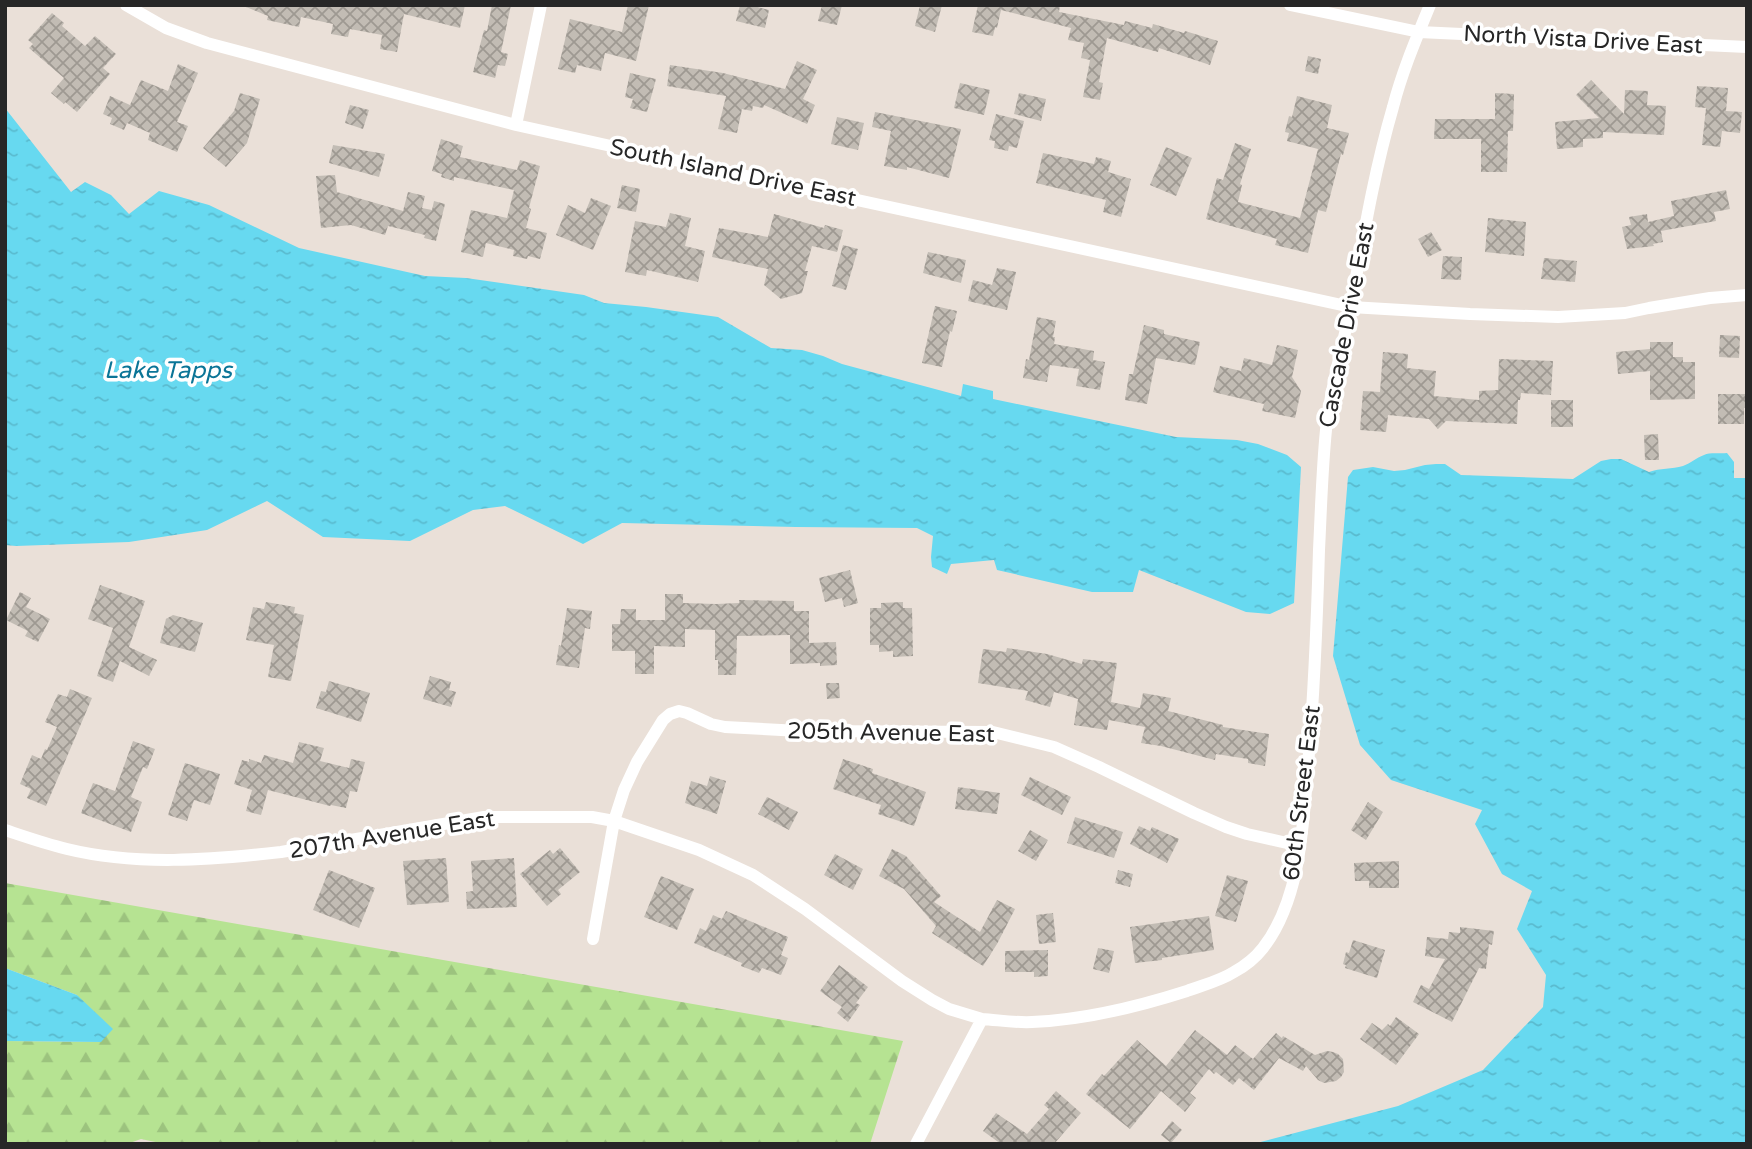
<svg xmlns="http://www.w3.org/2000/svg" width="1752" height="1149" viewBox="0 0 1752 1149" font-family="'Varela Round',sans-serif">
	<style>
		.forest { fill: url(#forest-firs) }
		.water { fill: url(#water-ripples) }
		.building { fill: url(#building-cross-hatch) }
		.lines { fill: none; stroke-linecap: round; stroke-linejoin: round }
		.minor { stroke: #fff; stroke-width: 12 }
		.labels { text-anchor: middle; dominant-baseline: central; stroke-width: 7; stroke-linejoin: round; paint-order: stroke }
		.street-label { font-size: 23px; fill: #272727; stroke: #fff }
		.water-label { font-size: 24px; font-style: italic; fill: #0b7597; stroke: #fff }
	</style>
	<defs>
		<pattern id="forest-firs" width="22" height="20" patternUnits="userSpaceOnUse" patternTransform="scale(1.75)"><rect width="22" height="20" fill="#b6e392"/><path d="M5 1l3.5 6h-7zM16 11l3.5 6h-7z" fill="#9cc37e"/></pattern>
		<pattern id="water-ripples" width="26" height="14" patternUnits="userSpaceOnUse" patternTransform="scale(1.75)"><rect width="26" height="14" fill="#67d9f0"/><path d="M2 4q2-2 4 0t4 0M15 11q2-2 4 0t4 0" fill="none" stroke="#59bace"/></pattern>
		<pattern id="building-cross-hatch" width="8" height="8" patternUnits="userSpaceOnUse" patternTransform="scale(1.75)"><rect width="8" height="8" fill="#c2bcb4"/><path d="M0 0l8 8M0 8l8-8" fill="none" stroke="#9e9992"/></pattern>
	</defs>
	<rect width="100%" height="100%" fill="#eae0d8"/>
	<path class="forest" d="M 5,883 L 903,1041 L 870,1144 L 165,1144 L 141,1139 L 127,1144 L 5,1144 L 5,1041 L 101,1042 L 77,995 L 5,968 Z"/>
	<path class="water" d="M 5,108 L 71,192 L 85,182 L 111,195 L 129,214 L 159,191 L 209,205 L 299,248 L 425,276 L 466,278 L 584,295 L 604,303 L 646,307 L 718,317 L 771,348 L 802,350 L 823,356 L 842,364 L 961,396 L 963,384 L 993,391 L 993,399 L 1176,437 L 1237,440 L 1258,444 L 1287,455 L 1301,467 L 1294,603 L 1270,614 L 1246,612 L 1139,570 L 1133,592 L 1092,592 L 997,570 L 994,560 L 951,564 L 947,574 L 932,567 L 931,557 L 933,536 L 917,528 L 796,527 L 622,523 L 583,544 L 505,506 L 473,510 L 410,541 L 323,537 L 267,501 L 207,530 L 129,542 L 16,546 L 5,545 Z
		M 1727,453 L 1734,462 L 1734,478 L 1747,478 L 1747,1144 L 1253,1144 L 1398,1106 L 1483,1070 L 1543,1007 L 1546,975 L 1517,929 L 1532,891 L 1502,874 L 1475,824 L 1482,810 L 1391,780 L 1360,745 L 1333,656 L 1348,477 L 1353,470 L 1373,467 L 1394,471 L 1405,470 L 1425,465 L 1436,464 L 1445,464 L 1461,475 L 1573,479 L 1601,461 L 1611,459 L 1621,459 L 1649,472 C 1660,468 1672,469 1683,466 C 1691,463 1696,458 1704,455 C 1710,452 1720,454 1727,453 Z
		M 5,968 L 77,995 L 113,1029 L 101,1042 L 5,1041 Z"/>
	<path class="building" d="M 241,5 L 465,5 L 460,28 L 404,14 L 397,52 L 380,49 L 382,35 L 350,29 L 348,37 L 331,34 L 333,24 L 301,17 L 299,27 L 267,20 L 268,16 Z
		M 492,5 L 511,5 L 501,52 L 508,54 L 505,66 L 498,65 L 495,78 L 473,72 L 484,30 L 487,31 Z
		M 628,5 L 649,5 L 636,61 L 605,53 L 601,71 L 577,65 L 575,73 L 558,69 L 570,19 L 622,32 Z
		M 740,5 L 750,5 L 769,10 L 765,28 L 736,21 Z
		M 822,5 L 842,5 L 837,25 L 818,21 Z
		M 920,5 L 942,5 L 935,32 L 915,26 Z
		M 978,5 L 1060,5 L 1059,12 L 1124,25 L 1125,21 L 1152,28 L 1153,24 L 1184,33 L 1185,31 L 1218,41 L 1210,65 L 1159,48 L 1158,52 L 1107,38 L 1099,82 L 1103,83 L 1100,100 L 1083,97 L 1090,60 L 1081,58 L 1084,43 L 1068,40 L 1071,28 L 1001,10 L 997,28 L 995,27 L 993,36 L 972,32 Z
		M 52,13 L 64,23 L 62,26 L 85,46 L 95,36 L 116,54 L 103,68 L 110,74 L 77,112 L 65,102 L 64,104 L 51,93 L 64,78 L 29,48 L 33,44 L 28,40 Z
		M 1308,56 L 1321,59 L 1318,74 L 1305,71 Z
		M 797,61 L 817,70 L 803,99 L 815,105 L 807,124 L 764,105 L 763,108 L 753,106 L 752,111 L 742,109 L 737,133 L 718,129 L 726,96 L 667,86 L 670,65 L 723,73 L 785,89 Z
		M 178,64 L 198,73 L 177,122 L 188,126 L 177,152 L 148,140 L 150,133 L 127,123 L 124,130 L 110,124 L 112,118 L 103,114 L 110,96 L 130,105 L 141,80 L 168,91 Z
		M 630,73 L 656,79 L 647,112 L 630,108 L 633,99 L 625,97 Z
		M 1591,80 L 1624,114 L 1625,90 L 1648,91 L 1647,105 L 1666,106 L 1664,135 L 1603,132 L 1603,138 L 1583,139 L 1583,147 L 1557,149 L 1555,122 L 1599,118 L 1576,95 Z
		M 960,83 L 990,90 L 984,115 L 954,108 Z
		M 1697,86 L 1728,88 L 1726,111 L 1742,112 L 1740,133 L 1722,131 L 1720,147 L 1702,145 L 1706,108 L 1695,107 Z
		M 240,93 L 260,99 L 247,143 L 226,167 L 203,148 L 234,111 Z
		M 1019,93 L 1046,99 L 1041,121 L 1014,114 Z
		M 1495,93 L 1514,94 L 1513,131 L 1508,131 L 1507,172 L 1481,172 L 1481,139 L 1434,139 L 1435,119 L 1495,119 Z
		M 1297,96 L 1332,105 L 1327,128 L 1349,133 L 1343,155 L 1341,154 L 1326,212 L 1318,210 L 1308,253 L 1275,245 L 1277,239 L 1206,219 L 1217,178 L 1223,180 L 1235,143 L 1251,149 L 1240,184 L 1242,185 L 1238,202 L 1300,218 L 1318,149 L 1287,141 L 1289,133 L 1285,132 L 1289,116 L 1292,117 Z
		M 350,105 L 369,110 L 363,129 L 345,123 Z
		M 875,112 L 961,129 L 949,178 L 907,167 L 907,170 L 884,166 L 891,131 L 872,127 Z
		M 996,114 L 1024,121 L 1017,148 L 1009,146 L 1008,151 L 994,148 L 995,141 L 989,140 Z
		M 837,117 L 864,123 L 858,150 L 831,144 Z
		M 441,139 L 463,146 L 460,157 L 517,170 L 520,160 L 540,166 L 529,208 L 531,209 L 526,228 L 547,233 L 540,259 L 528,256 L 527,259 L 513,256 L 514,250 L 486,243 L 483,257 L 461,252 L 471,210 L 507,218 L 514,190 L 454,177 L 454,181 L 441,177 L 442,174 L 432,171 Z
		M 333,145 L 385,154 L 379,177 L 329,163 Z
		M 1166,147 L 1192,158 L 1176,196 L 1150,185 Z
		M 1043,153 L 1094,164 L 1096,157 L 1111,161 L 1108,172 L 1131,179 L 1121,217 L 1103,212 L 1106,200 L 1036,183 Z
		M 335,175 L 337,192 L 403,211 L 408,192 L 425,196 L 422,208 L 432,210 L 434,201 L 445,204 L 436,241 L 424,238 L 425,235 L 388,226 L 385,235 L 351,225 L 321,228 L 316,176 Z
		M 622,185 L 640,189 L 636,212 L 617,208 Z
		M 1726,190 L 1730,209 L 1714,212 L 1716,221 L 1661,231 L 1663,242 L 1653,244 L 1654,246 L 1627,249 L 1622,227 L 1631,225 L 1629,217 L 1647,214 L 1648,222 L 1674,216 L 1671,201 Z
		M 591,198 L 611,206 L 593,250 L 556,235 L 568,205 L 585,213 Z
		M 670,213 L 691,218 L 685,246 L 705,251 L 698,282 L 647,270 L 646,276 L 625,272 L 635,221 L 666,227 Z
		M 774,214 L 824,228 L 825,225 L 843,230 L 837,252 L 812,246 L 805,271 L 808,271 L 802,293 L 781,299 L 764,285 L 768,269 L 712,257 L 719,228 L 768,237 Z
		M 1488,218 L 1526,222 L 1524,256 L 1485,252 Z
		M 1431,232 L 1442,250 L 1428,257 L 1418,239 Z
		M 843,245 L 858,249 L 846,290 L 832,286 Z
		M 928,252 L 966,260 L 961,283 L 923,273 Z
		M 1443,256 L 1462,257 L 1461,280 L 1441,279 Z
		M 1544,258 L 1577,261 L 1575,282 L 1541,279 Z
		M 997,268 L 1016,272 L 1007,310 L 968,301 L 973,280 L 992,285 Z
		M 935,306 L 957,311 L 952,332 L 950,331 L 942,367 L 922,363 Z
		M 1037,317 L 1056,321 L 1053,337 L 1055,337 L 1054,344 L 1094,351 L 1093,360 L 1105,362 L 1100,390 L 1076,386 L 1079,369 L 1050,365 L 1047,382 L 1023,378 L 1026,359 L 1029,360 Z
		M 1144,325 L 1164,330 L 1164,334 L 1200,342 L 1195,365 L 1156,358 L 1147,404 L 1125,400 L 1129,374 L 1133,374 Z
		M 1720,335 L 1740,336 L 1739,358 L 1719,357 Z
		M 1650,342 L 1673,342 L 1673,357 L 1683,357 L 1683,362 L 1695,362 L 1695,399 L 1650,400 L 1650,371 L 1618,374 L 1616,352 L 1650,349 Z
		M 1277,345 L 1298,350 L 1292,377 L 1301,391 L 1295,418 L 1262,411 L 1264,404 L 1213,392 L 1220,366 L 1241,371 L 1244,358 L 1272,365 Z
		M 1383,352 L 1408,354 L 1407,368 L 1436,371 L 1434,396 L 1479,400 L 1479,391 L 1498,390 L 1499,359 L 1553,361 L 1551,395 L 1521,393 L 1520,400 L 1518,400 L 1517,424 L 1446,421 L 1438,429 L 1429,419 L 1388,415 L 1386,432 L 1360,430 L 1363,391 L 1380,392 Z
		M 1718,394 L 1747,394 L 1747,408 L 1744,408 L 1744,424 L 1718,424 Z
		M 1551,400 L 1573,400 L 1573,427 L 1551,427 Z
		M 1658,434 L 1659,460 L 1645,460 L 1644,435 Z
		M 850,570 L 858,603 L 844,607 L 842,598 L 825,602 L 819,578 Z
		M 100,585 L 145,601 L 129,647 L 157,660 L 149,676 L 120,661 L 113,682 L 97,676 L 113,628 L 88,619 Z
		M 20,592 L 31,598 L 26,607 L 50,619 L 38,642 L 25,636 L 28,631 L 6,620 Z
		M 665,594 L 683,594 L 683,603 L 716,604 L 739,603 L 739,600 L 794,601 L 794,611 L 809,611 L 809,643 L 836,642 L 837,665 L 820,666 L 820,663 L 790,664 L 790,635 L 737,636 L 736,675 L 718,675 L 718,660 L 715,660 L 715,630 L 685,629 L 685,647 L 654,646 L 654,674 L 635,674 L 635,651 L 612,651 L 612,624 L 620,624 L 621,609 L 636,609 L 636,620 L 665,620 Z
		M 266,602 L 295,607 L 294,613 L 304,615 L 291,681 L 268,677 L 274,645 L 246,640 L 253,607 L 264,609 Z
		M 903,602 L 903,608 L 912,608 L 913,656 L 893,657 L 893,651 L 879,652 L 879,645 L 870,645 L 870,608 L 881,608 L 881,603 Z
		M 567,608 L 592,611 L 590,629 L 585,628 L 579,668 L 556,665 L 559,645 L 561,646 Z
		M 173,615 L 203,623 L 195,652 L 160,643 L 166,619 Z
		M 1007,648 L 1047,654 L 1082,664 L 1083,659 L 1117,663 L 1111,702 L 1140,708 L 1143,693 L 1171,698 L 1168,711 L 1223,725 L 1223,727 L 1269,734 L 1265,766 L 1248,763 L 1248,759 L 1216,754 L 1215,760 L 1161,746 L 1141,743 L 1145,727 L 1109,720 L 1107,730 L 1074,725 L 1078,699 L 1054,692 L 1050,707 L 1025,700 L 1028,691 L 978,683 L 983,649 L 1006,652 Z
		M 430,676 L 451,682 L 449,690 L 456,692 L 451,707 L 423,699 Z
		M 329,681 L 370,693 L 361,722 L 316,708 L 321,691 L 326,692 Z
		M 826,683 L 839,683 L 840,698 L 827,699 Z
		M 70,689 L 92,698 L 46,806 L 27,798 L 31,789 L 20,784 L 32,755 L 41,759 L 45,749 L 47,750 L 57,727 L 45,722 L 58,694 L 67,697 Z
		M 133,741 L 155,749 L 147,769 L 143,767 L 131,797 L 142,802 L 131,832 L 81,813 L 93,783 L 115,791 Z
		M 299,742 L 324,748 L 320,761 L 349,768 L 351,759 L 365,762 L 357,792 L 350,791 L 346,808 L 331,805 L 330,806 L 268,790 L 261,815 L 246,811 L 252,790 L 234,784 L 242,760 L 249,762 L 249,759 L 261,763 L 264,755 L 293,763 Z
		M 843,759 L 873,769 L 872,773 L 926,792 L 914,826 L 878,814 L 881,805 L 833,789 Z
		M 185,763 L 220,774 L 210,805 L 194,800 L 187,821 L 168,815 Z
		M 710,776 L 726,781 L 717,814 L 685,803 L 691,781 L 707,786 Z
		M 1030,777 L 1071,797 L 1062,815 L 1021,795 Z
		M 958,787 L 1000,793 L 997,814 L 955,809 Z
		M 767,797 L 798,812 L 789,830 L 758,814 Z
		M 1368,802 L 1383,812 L 1366,840 L 1351,830 Z
		M 1075,817 L 1123,832 L 1114,858 L 1067,843 Z
		M 1139,826 L 1150,831 L 1152,827 L 1179,839 L 1167,863 L 1130,844 Z
		M 1030,830 L 1048,840 L 1036,861 L 1018,851 Z
		M 560,848 L 580,872 L 558,890 L 561,894 L 547,906 L 520,874 L 550,850 L 553,854 Z
		M 892,849 L 906,856 L 941,896 L 934,902 L 980,932 L 997,900 L 1015,909 L 997,944 L 983,966 L 932,933 L 936,926 L 904,889 L 879,876 Z
		M 835,854 L 863,869 L 853,890 L 824,875 Z
		M 446,858 L 449,902 L 407,905 L 403,861 Z
		M 514,858 L 517,907 L 467,909 L 466,892 L 473,891 L 471,861 Z
		M 1399,861 L 1399,888 L 1369,888 L 1369,881 L 1355,881 L 1354,863 Z
		M 329,870 L 375,888 L 359,928 L 313,910 Z
		M 1118,870 L 1133,874 L 1130,887 L 1115,883 Z
		M 1227,875 L 1248,881 L 1236,922 L 1215,916 Z
		M 661,876 L 694,889 L 677,930 L 644,917 Z
		M 726,911 L 788,937 L 781,955 L 788,958 L 781,975 L 762,968 L 759,973 L 741,966 L 742,963 L 694,943 L 700,928 L 706,931 L 713,915 L 722,919 Z
		M 1053,913 L 1056,942 L 1039,944 L 1036,915 Z
		M 1209,916 L 1214,950 L 1162,958 L 1162,960 L 1135,963 L 1130,927 Z
		M 1460,927 L 1494,931 L 1492,945 L 1489,944 L 1486,969 L 1479,968 L 1452,1022 L 1413,1002 L 1421,985 L 1429,989 L 1445,959 L 1425,956 L 1427,937 L 1448,939 L 1449,932 L 1460,933 Z
		M 1353,940 L 1385,950 L 1377,978 L 1345,968 L 1346,965 L 1343,964 L 1346,952 L 1349,953 Z
		M 1098,948 L 1114,951 L 1109,973 L 1093,969 Z
		M 1048,950 L 1048,976 L 1034,977 L 1034,972 L 1005,972 L 1005,951 Z
		M 839,965 L 868,987 L 856,1003 L 860,1005 L 848,1022 L 837,1013 L 842,1007 L 820,991 Z
		M 1396,1017 L 1419,1034 L 1396,1065 L 1360,1039 L 1372,1023 L 1382,1030 L 1388,1024 L 1390,1026 Z
		M 1195,1030 L 1227,1055 L 1235,1045 L 1253,1059 L 1276,1033 L 1283,1039 L 1282,1038 L 1283,1036 L 1315,1055 L 1327,1051 L 1333,1052 L 1338,1054 L 1343,1059 L 1344,1072 L 1341,1077 L 1336,1081 L 1324,1083 L 1318,1080 L 1306,1066 L 1303,1071 L 1279,1058 L 1254,1090 L 1239,1078 L 1233,1085 L 1216,1072 L 1214,1074 L 1209,1069 L 1190,1093 L 1196,1098 L 1185,1112 L 1161,1091 L 1130,1129 L 1086,1094 L 1102,1074 L 1104,1076 L 1137,1040 L 1166,1066 Z
		M 1056,1091 L 1081,1113 L 1054,1144 L 1001,1144 L 983,1131 L 996,1113 L 1027,1134 L 1049,1109 L 1044,1105 Z
		M 1172,1121 L 1182,1130 L 1171,1143 L 1161,1135 Z"/>
	<g class="lines">
		<path class="minor" d="M 126,5 L 166,28 L 207,43 L 516,125 L 742,175 L 1351,307 L 1470,314 L 1558,317 L 1625,313 L 1649,308 L 1710,298 L 1747,295
			M 1290,5 L 1419,32 L 1747,47
			M 516,125 L 541,5
			M 5,830 C 26,837 46,844 67,849 C 137,866 210,860 281,852 L 484,817 L 592,817 L 614,821 L 699,850 L 753,875 L 805,909 L 902,981 L 932,1000 L 949,1009 L 982,1019
			M 593,939 L 614,821 L 624,790 L 637,762 L 663,720 L 670,714 L 679,711 L 687,713 L 711,724 L 725,727 L 800,731 L 993,732 L 1054,747 L 1099,767 L 1194,813 L 1226,827 L 1247,834 L 1300,846
			M 916,1144 L 982,1019 C 998,1020 1016,1023 1032,1022 C 1085,1020 1137,1007 1187,991 C 1203,985 1220,981 1234,972 C 1245,966 1256,957 1263,948 C 1301,899 1303,825 1308,765 C 1314,694 1317,622 1319,550 C 1321,510 1322,470 1326,430 C 1330,388 1343,347 1351,305 C 1363,239 1374,172 1393,107 C 1402,72 1416,39 1430,5"/>
	</g>
	<g class="labels">
		<g class="street-label">
			<text transform="translate(1583 40) rotate(3)">North Vista Drive East</text>
			<text transform="translate(733 173) rotate(12)">South Island Drive East</text>
			<text transform="translate(1347 325) rotate(-79)">Cascade Drive East</text>
			<text transform="translate(891 733) rotate(1)">205th Avenue East</text>
			<text transform="translate(1302 793) rotate(-83)">60th Street East</text>
			<text transform="translate(392 835) rotate(-9)">207th Avenue East</text>
		</g>
		<g class="water-label">
			<text x="168" y="370">Lake Tapps</text>
		</g>
	</g>
	<rect width="1752" height="1149" fill="none" stroke="#272727" stroke-width="14"/>
</svg>
